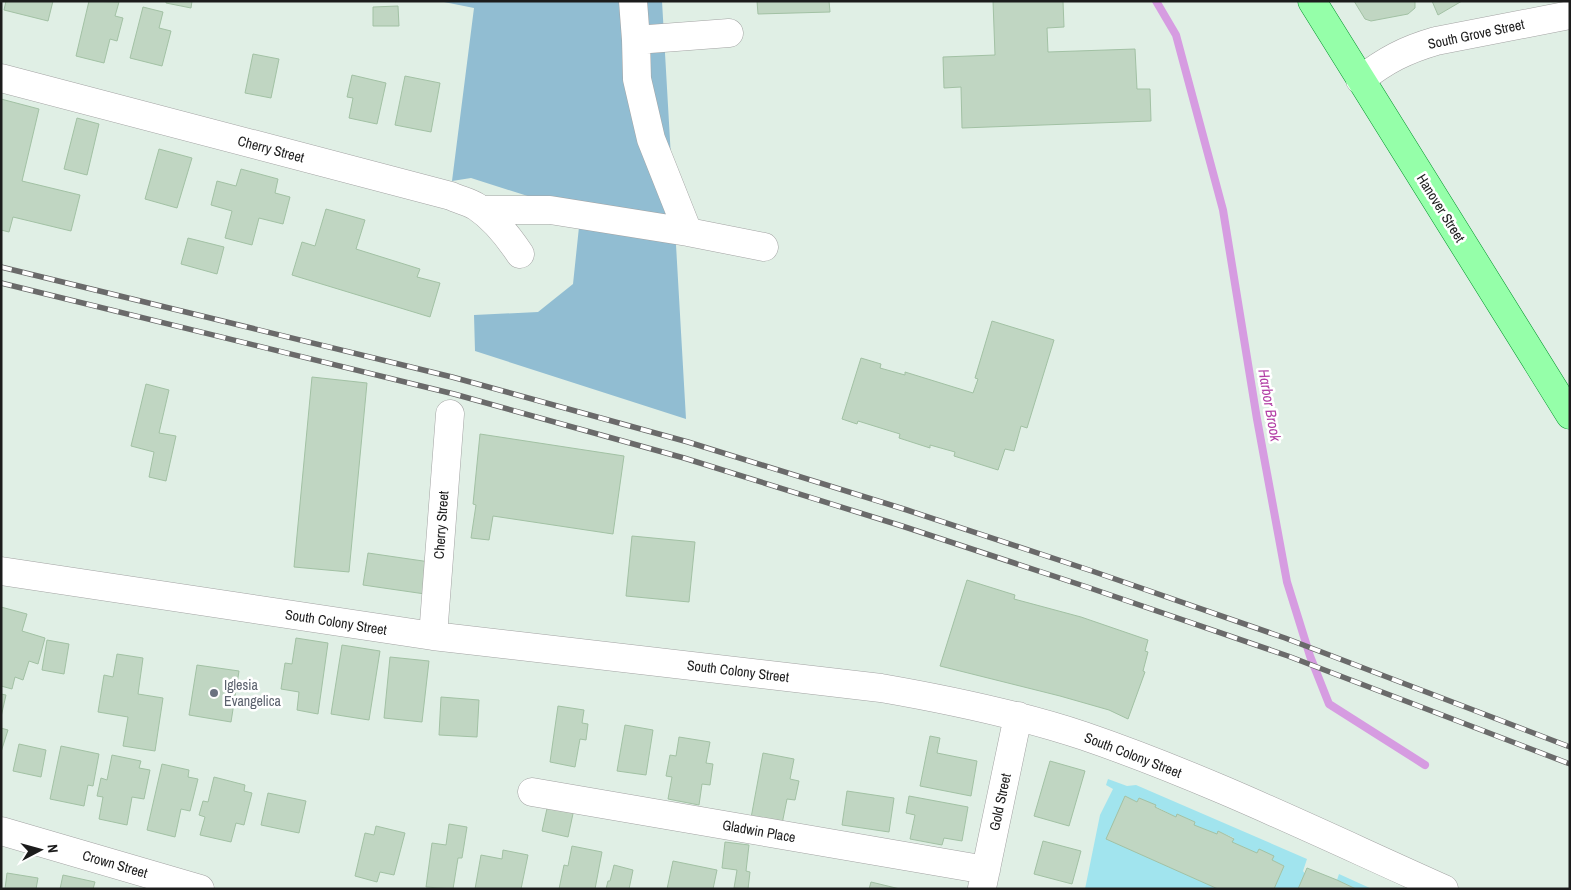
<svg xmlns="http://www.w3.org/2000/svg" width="1571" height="890" viewBox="0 0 1571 890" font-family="'Archivo Narrow',sans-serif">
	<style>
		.grass { fill: #a1e4ee }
		.forest { fill: #91bdd2 }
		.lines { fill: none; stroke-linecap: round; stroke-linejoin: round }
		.stream { stroke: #d69ce1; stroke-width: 8 }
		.building { fill: #c0d6c2; stroke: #a2c1a4 }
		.minor-casing { stroke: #a3a3a3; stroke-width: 29 }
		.major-casing { stroke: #00942b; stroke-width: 29 }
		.minor { stroke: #fff; stroke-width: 28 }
		.major { stroke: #95ffa9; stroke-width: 28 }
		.rail-casing { stroke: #6a6a6a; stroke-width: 5.5 }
		.rail { stroke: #fff; stroke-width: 4; stroke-dasharray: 11; stroke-linecap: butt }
		.worship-dot { fill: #6b7280; stroke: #fff; stroke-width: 2 }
		.labels { text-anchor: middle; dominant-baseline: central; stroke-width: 5; stroke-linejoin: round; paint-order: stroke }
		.street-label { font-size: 14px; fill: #1c1c1c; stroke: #fff }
		.worship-label { font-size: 14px; fill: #5b616d; stroke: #fff; text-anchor: start }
		.water-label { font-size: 15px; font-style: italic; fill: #b341a6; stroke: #fff }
	</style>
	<rect width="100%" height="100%" fill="#e0efe5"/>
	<path class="grass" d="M 1108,779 L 1127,786 L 1136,785 L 1307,859 L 1303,871 L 1305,874 L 1298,889 L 1274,889 L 1284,866 L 1272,860 L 1259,849 L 1257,853 L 1232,842 L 1234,838 L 1218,831 L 1217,834 L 1194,825 L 1195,822 L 1177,814 L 1176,817 L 1139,798 L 1137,802 L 1125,796 L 1107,839 L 1218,889 L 1085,889 L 1100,815 L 1113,789 L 1106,785 Z
		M 1339,874 L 1372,889 L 1356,889 L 1337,880 Z"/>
	<path class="forest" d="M 439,1 L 662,1 L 686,419 L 475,351 L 474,315 L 538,312 L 573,284 L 579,227 L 556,205 L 471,178 L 452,181 L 474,8 Z"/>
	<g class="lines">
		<path class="stream" d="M 1156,1 L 1176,35 L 1223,210 L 1257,419 L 1287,582 L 1310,656 L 1329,704 L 1425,765"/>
	</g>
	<path class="building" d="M 6,1 L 53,1 L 48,21 L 4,10 Z
		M 89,1 L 119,2 L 115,16 L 123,18 L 117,41 L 110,39 L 104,63 L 76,56 Z
		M 166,1 L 192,1 L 191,8 L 166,3 Z
		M 757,1 L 829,1 L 830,12 L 758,14 Z
		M 993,1 L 1063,1 L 1064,27 L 1047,28 L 1048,52 L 1135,49 L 1137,89 L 1150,89 L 1151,121 L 962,128 L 961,87 L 944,88 L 943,57 L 995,55 Z
		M 1354,1 L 1415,1 L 1415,8 L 1408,14 L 1371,21 L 1365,19 Z
		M 1432,1 L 1462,1 L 1438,15 Z
		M 398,6 L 399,26 L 373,26 L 373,7 Z
		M 143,7 L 163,12 L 159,28 L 171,31 L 162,66 L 130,58 Z
		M 253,54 L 279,59 L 271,98 L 245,93 Z
		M 352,75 L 386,83 L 377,124 L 349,118 L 353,98 L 347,97 Z
		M 405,76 L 440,83 L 431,132 L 395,125 Z
		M 1,99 L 39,109 L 22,181 L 80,195 L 71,231 L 13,217 L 9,232 L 1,230 Z
		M 77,118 L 99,124 L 87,175 L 64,169 Z
		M 159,149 L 192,158 L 177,208 L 145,199 Z
		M 241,169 L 278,179 L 275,193 L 290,197 L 283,224 L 259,218 L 252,245 L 225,238 L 232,211 L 211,205 L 217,181 L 236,186 Z
		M 326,209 L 365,220 L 356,249 L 420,269 L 417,277 L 440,283 L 430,317 L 292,275 L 302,242 L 315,246 Z
		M 188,238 L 224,247 L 217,274 L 181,264 Z
		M 992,321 L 1054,340 L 1027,428 L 1021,426 L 1014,451 L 1005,449 L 998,470 L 954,456 L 955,452 L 930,445 L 930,448 L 899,438 L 900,434 L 858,421 L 857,424 L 842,419 L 861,358 L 881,364 L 880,368 L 905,375 L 905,372 L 973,393 L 978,379 L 975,378 Z
		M 312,377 L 367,383 L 349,572 L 294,567 Z
		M 146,384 L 169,390 L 159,433 L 176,436 L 166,481 L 149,477 L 154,452 L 131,446 Z
		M 480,434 L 624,456 L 613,534 L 493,516 L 489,540 L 471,538 L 476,505 L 473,504 Z
		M 632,536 L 695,542 L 689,602 L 626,596 Z
		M 368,553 L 430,562 L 425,594 L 363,585 Z
		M 967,580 L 1015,595 L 1014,599 L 1081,617 L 1148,640 L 1145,651 L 1148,652 L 1143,671 L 1145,672 L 1128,719 L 1109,710 L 1060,696 L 940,666 Z
		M 1,607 L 27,614 L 22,631 L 45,638 L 38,664 L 29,661 L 23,680 L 15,677 L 12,689 L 1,686 Z
		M 296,638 L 328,643 L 318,714 L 297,710 L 299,692 L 281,689 L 285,663 L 292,664 Z
		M 47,640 L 69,644 L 64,674 L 42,670 Z
		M 342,645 L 380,651 L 369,720 L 331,714 Z
		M 117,654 L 143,658 L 138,694 L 163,698 L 155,751 L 123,746 L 128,717 L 98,712 L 104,675 L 113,677 Z
		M 390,657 L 429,661 L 422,722 L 384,718 Z
		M 197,665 L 239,671 L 231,722 L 189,715 Z
		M 1,694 L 6,695 L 1,717 Z
		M 441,697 L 479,700 L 477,737 L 439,735 Z
		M 558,706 L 584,710 L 582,723 L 588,724 L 586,740 L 580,739 L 575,767 L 550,762 Z
		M 625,725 L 653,730 L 646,775 L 617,771 Z
		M 1,728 L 8,730 L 1,752 Z
		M 930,736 L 940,738 L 937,753 L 977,761 L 971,796 L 920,786 Z
		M 679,737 L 710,742 L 706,763 L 713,764 L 710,785 L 702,784 L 699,805 L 668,799 L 672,777 L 666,776 L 670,755 L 676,756 Z
		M 19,744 L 46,750 L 41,777 L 13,771 Z
		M 61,746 L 99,754 L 93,786 L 88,785 L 84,806 L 50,799 Z
		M 763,753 L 794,759 L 790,779 L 799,781 L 795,800 L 787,799 L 782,824 L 751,818 Z
		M 112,755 L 141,761 L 139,768 L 150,770 L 144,799 L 132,797 L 127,825 L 99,819 L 103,797 L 97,796 L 101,778 L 107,780 Z
		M 1050,761 L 1085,771 L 1069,826 L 1034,816 Z
		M 162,764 L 189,770 L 188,777 L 198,779 L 190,811 L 181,809 L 175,837 L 147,830 Z
		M 214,777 L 245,785 L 244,791 L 252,793 L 244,825 L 236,823 L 231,842 L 200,835 L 205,817 L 199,815 L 203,801 L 208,802 Z
		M 847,791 L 894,798 L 889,832 L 842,825 Z
		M 268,793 L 306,801 L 299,833 L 261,825 Z
		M 909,796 L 968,807 L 962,841 L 944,838 L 942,845 L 910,839 L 915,815 L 906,813 Z
		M 1125,796 L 1137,802 L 1139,798 L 1156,805 L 1155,807 L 1176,817 L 1177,814 L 1195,822 L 1194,825 L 1217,834 L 1218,831 L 1234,839 L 1232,842 L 1257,853 L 1259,849 L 1274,856 L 1272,860 L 1284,866 L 1274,889 L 1218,889 L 1106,839 Z
		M 548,804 L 574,809 L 568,837 L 542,831 Z
		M 449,824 L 467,827 L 462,858 L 458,858 L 453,889 L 426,887 L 432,843 L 446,845 Z
		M 376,826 L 405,833 L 394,875 L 380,872 L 377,882 L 355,876 L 365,833 L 374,835 Z
		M 1043,841 L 1081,851 L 1072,884 L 1034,874 Z
		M 725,842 L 749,845 L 746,871 L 750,872 L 748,889 L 734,888 L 737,870 L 722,868 Z
		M 572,846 L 602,852 L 595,889 L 559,889 L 564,865 L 568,866 Z
		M 503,850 L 528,855 L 521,889 L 475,889 L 481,855 L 502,859 Z
		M 673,861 L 717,870 L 713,889 L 667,889 Z
		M 614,865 L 633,870 L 629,889 L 606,889 L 608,881 L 610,881 Z
		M 1307,868 L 1337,880 L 1356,889 L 1298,889 Z
		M 7,873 L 38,878 L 36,889 L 5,889 Z
		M 63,875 L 95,882 L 93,889 L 60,889 Z
		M 871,882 L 900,889 L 869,889 Z"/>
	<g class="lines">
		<g class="minor-casing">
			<path id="minor" d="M 633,1 L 636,40
				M 729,33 L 636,40 L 637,79 L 651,139 L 688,232 L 764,247
				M 1,78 L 451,196 C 459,200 470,202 477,207 C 495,219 508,236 520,254
				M 1360,80 C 1386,60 1405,50 1436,41 L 1570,15
				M 482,210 L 550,210 L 688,232
				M 1,571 L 433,636 L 881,688 C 950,700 1018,714 1084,736 C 1207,778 1325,836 1444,889
				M 433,636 L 450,414
				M 532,792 L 986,870
				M 1,831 L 200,889
				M 982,888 L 1018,716"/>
		</g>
		<g class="major-casing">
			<path id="major" d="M 1312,1 L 1570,415"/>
		</g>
		<use href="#minor" class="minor"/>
		<use href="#major" class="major"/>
		<g class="rail-casing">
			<path id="rail" d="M 1,267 L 452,377 L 688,442 L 907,510 L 1092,571 L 1285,638 L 1570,747
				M 1,283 L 454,394 L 684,458 L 902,526 L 1087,587 L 1288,656 L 1570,764"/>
		</g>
		<use href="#rail" class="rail"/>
	</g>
	<circle class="worship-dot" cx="214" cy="693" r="5"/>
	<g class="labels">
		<g class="street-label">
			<text transform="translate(1476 34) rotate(-12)">South Grove Street</text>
			<text transform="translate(271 149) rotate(15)">Cherry Street</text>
			<text transform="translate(1441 208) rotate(58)">Hanover Street</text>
			<text transform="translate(441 525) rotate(-86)">Cherry Street</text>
			<text transform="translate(336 622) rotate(9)">South Colony Street</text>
			<text transform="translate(738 671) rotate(7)">South Colony Street</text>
			<text transform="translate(1133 755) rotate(21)">South Colony Street</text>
			<text transform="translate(1000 802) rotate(-78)">Gold Street</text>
			<text transform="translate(759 831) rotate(10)">Gladwin Place</text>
			<text transform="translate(115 864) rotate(16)">Crown Street</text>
		</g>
		<g class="worship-label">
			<text x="224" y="685">Iglesia<tspan x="224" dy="16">Evangelica</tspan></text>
		</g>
		<g class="water-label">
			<text transform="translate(1270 405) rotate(80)">Harbor Brook</text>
		</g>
	</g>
	<rect width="1571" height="890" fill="none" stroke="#1c1c1c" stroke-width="5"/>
	<g transform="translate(40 850) rotate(84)" stroke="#ffffff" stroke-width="4" paint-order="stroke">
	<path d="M0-4L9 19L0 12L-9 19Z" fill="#1c1c1c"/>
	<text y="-8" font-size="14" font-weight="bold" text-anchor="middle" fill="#1c1c1c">N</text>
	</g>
</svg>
